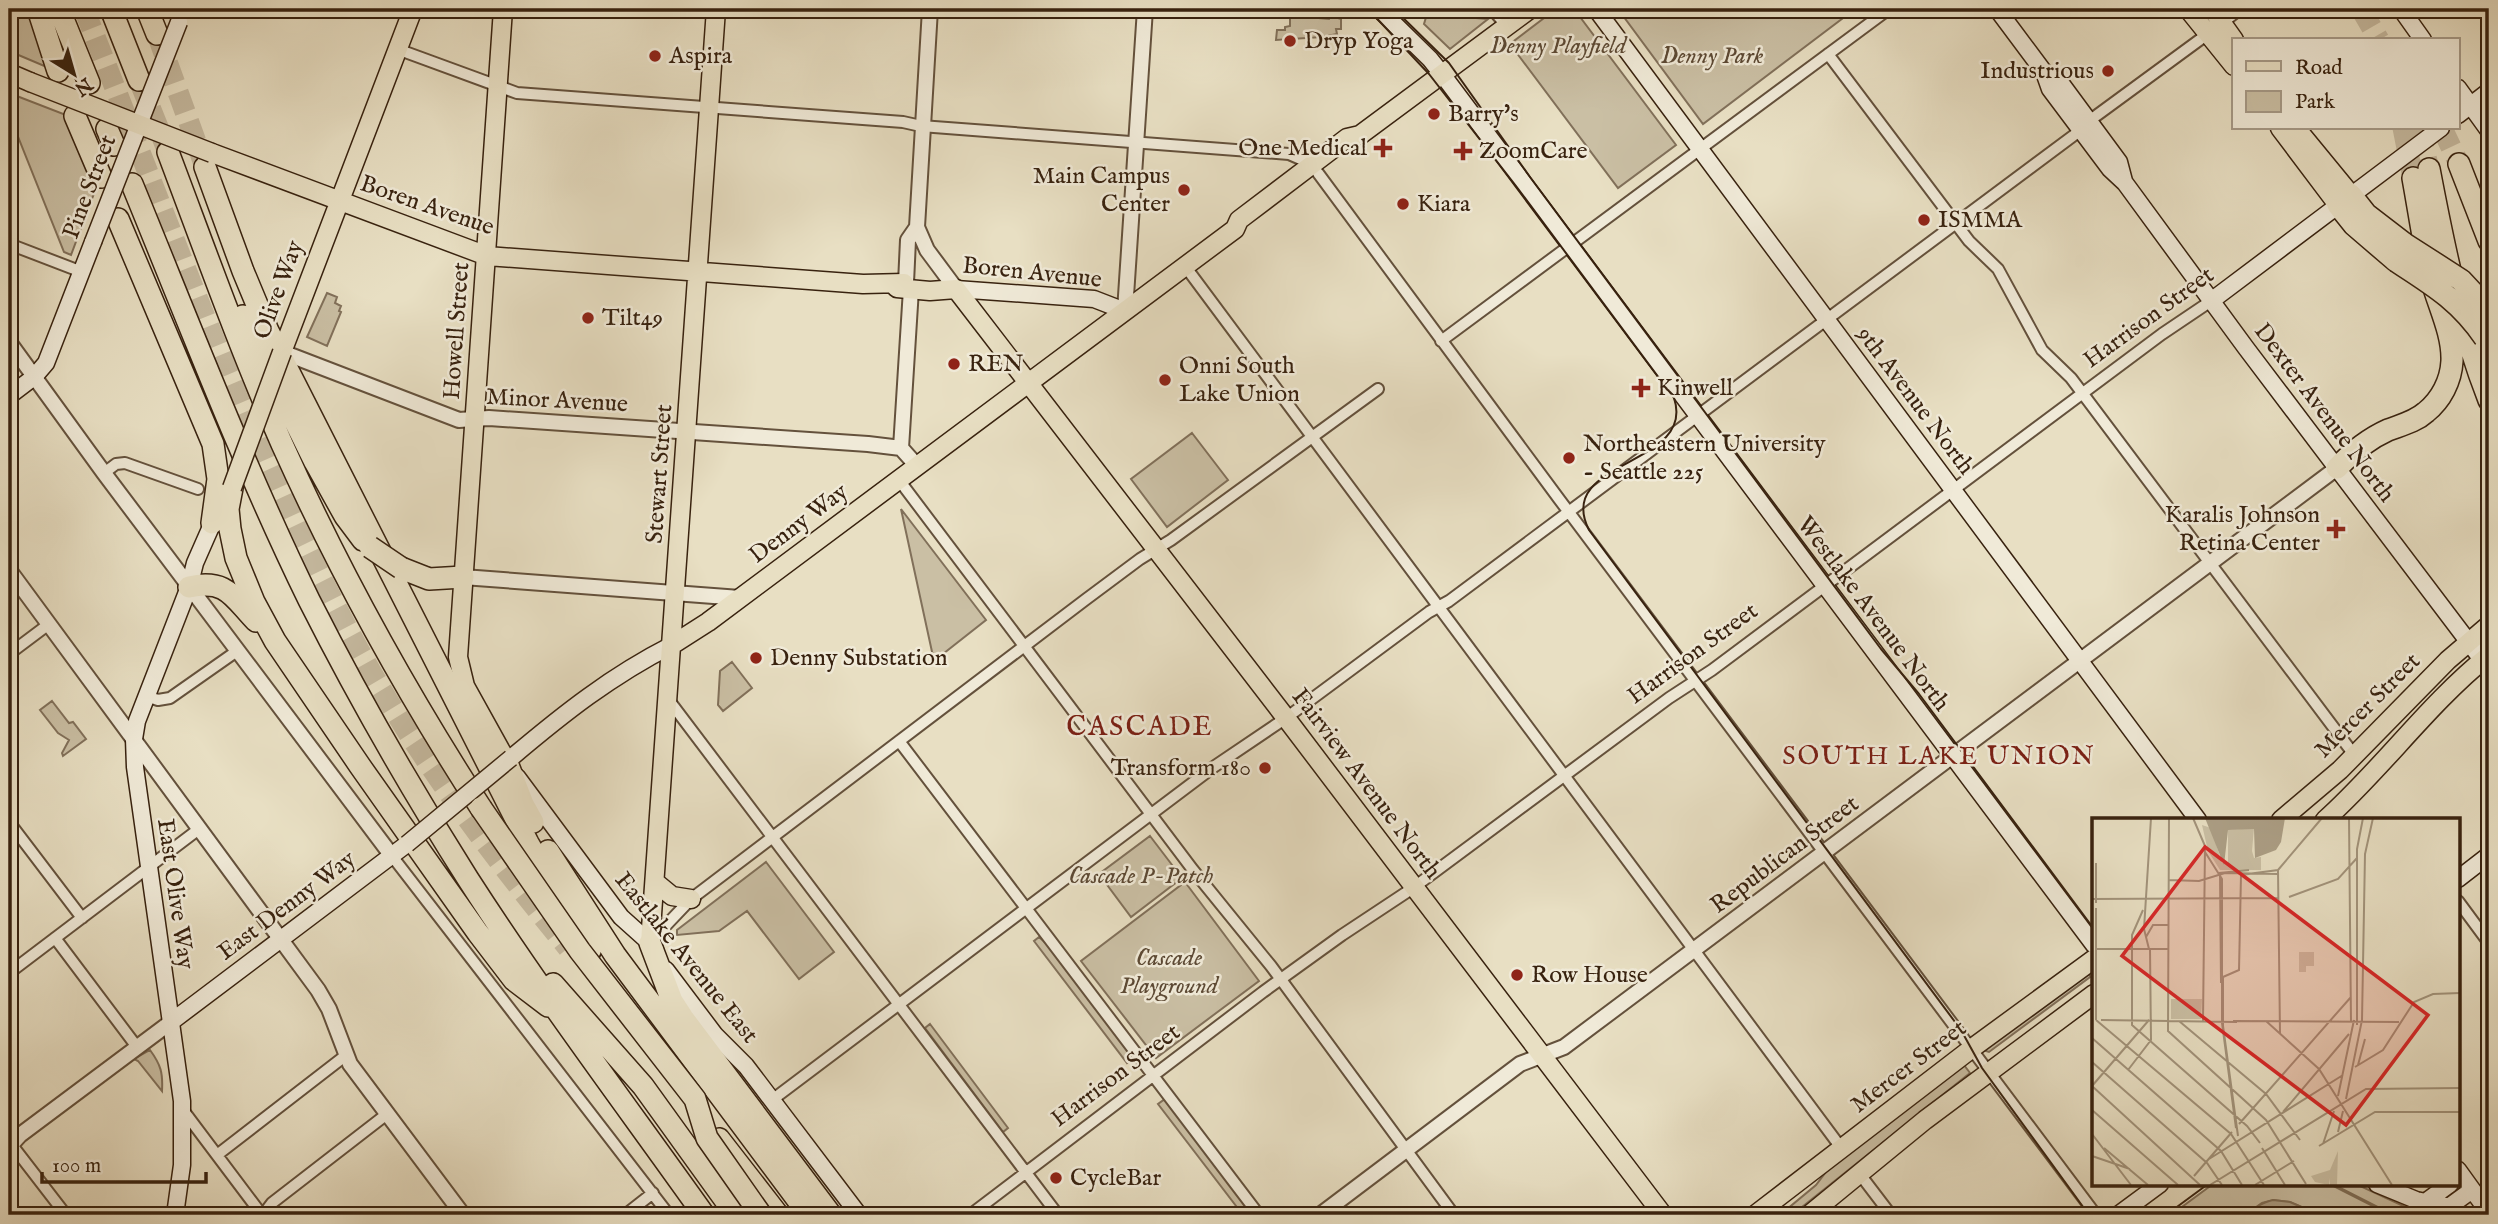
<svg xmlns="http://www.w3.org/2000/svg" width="2498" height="1224" viewBox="0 0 2498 1224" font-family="'IM FELL English',serif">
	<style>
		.green { fill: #cabfa4; stroke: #81705a; stroke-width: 2 }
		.water { fill: #ac9f86; stroke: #7e6d56; stroke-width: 2 }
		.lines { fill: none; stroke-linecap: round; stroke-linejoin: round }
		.stream { stroke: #7e6d56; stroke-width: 3.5 }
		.motorway-tunnel { stroke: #c5b99f; stroke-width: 21; stroke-dasharray: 21 10; stroke-linecap: butt }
		.minor-casing { stroke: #64513c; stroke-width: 14 }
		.tertiary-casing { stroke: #64513c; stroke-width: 18 }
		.secondary-casing { stroke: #38220f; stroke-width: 19 }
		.primary-casing { stroke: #38220f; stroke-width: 21 }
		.motorway-casing { stroke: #38220f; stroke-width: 24 }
		.minor { stroke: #f0ead8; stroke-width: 10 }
		.tertiary { stroke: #f0ead8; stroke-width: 14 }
		.secondary { stroke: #f0ead8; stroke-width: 16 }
		.primary { stroke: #e8dfc3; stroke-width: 18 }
		.motorway { stroke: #e8dfc3; stroke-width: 21 }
		.tram { stroke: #38220f; stroke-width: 2 }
		.secondary-bridge-casing { stroke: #38220f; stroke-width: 19; stroke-linecap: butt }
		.primary-bridge-casing { stroke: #38220f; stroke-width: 21; stroke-linecap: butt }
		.motorway-bridge-casing { stroke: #38220f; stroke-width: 24; stroke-linecap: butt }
		.secondary-bridge { stroke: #f0ead8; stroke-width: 16 }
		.primary-bridge { stroke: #e8dfc3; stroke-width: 18 }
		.motorway-bridge { stroke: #e8dfc3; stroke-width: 21 }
		.poi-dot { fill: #8f2418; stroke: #f0ead8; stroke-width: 2.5 }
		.labels { text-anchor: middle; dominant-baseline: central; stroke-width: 5; stroke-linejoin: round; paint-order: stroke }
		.poi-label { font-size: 24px; fill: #38220f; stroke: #f0ead8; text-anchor: start }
		.park-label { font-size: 24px; font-style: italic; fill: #5c4934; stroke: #f0ead8 }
		.street-label { font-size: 24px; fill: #38220f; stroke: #f0ead8 }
		.neighbourhood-label { font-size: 26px; letter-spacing: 2px; fill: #7a1f14; stroke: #f0ead8 }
		.quarter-label { font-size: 28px; letter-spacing: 2px; fill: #7a1f14; stroke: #f0ead8 }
		.inset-road { fill: none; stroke: #a2937b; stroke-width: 2 }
		.view { fill: #d62828; fill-opacity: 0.15; stroke: #d62828; stroke-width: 3.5 }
		.inset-edge { fill: none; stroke: #38220f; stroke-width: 3.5 }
	</style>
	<rect width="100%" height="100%" fill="#e8dfc3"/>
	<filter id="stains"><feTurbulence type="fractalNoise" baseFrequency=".00286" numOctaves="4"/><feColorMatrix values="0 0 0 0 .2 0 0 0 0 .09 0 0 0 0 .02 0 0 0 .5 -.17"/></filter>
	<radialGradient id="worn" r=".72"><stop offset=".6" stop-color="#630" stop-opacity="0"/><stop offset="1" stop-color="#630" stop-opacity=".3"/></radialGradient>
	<path class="green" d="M 9,9 L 31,9 L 49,68 L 9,51 Z
		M 1556,9 L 1574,9 L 1676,145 L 1618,188 L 1510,44 Z
		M 1618,9 L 1855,9 L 1703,124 Z
		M 1290,10 L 1306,14 L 1307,17 L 1329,19 L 1330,15 L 1338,15 L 1338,18 L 1341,19 L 1341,29 L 1336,29 L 1337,34 L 1322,37 L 1276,40 L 1277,30 L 1285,30 L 1285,27 L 1290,26 Z
		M 1427,14 L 1488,19 L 1450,49 L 1424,24 Z
		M 9,93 L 66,115 L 96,188 L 71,255 L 64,252 L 9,114 Z
		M 327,293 L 337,297 L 335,303 L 341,306 L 339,311 L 341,312 L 327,346 L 307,337 Z
		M 1192,433 L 1228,480 L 1167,527 L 1131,479 Z
		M 901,509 L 986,620 L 934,661 Z
		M 732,662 L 752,688 L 723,711 L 718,705 L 720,671 Z
		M 52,701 L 69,723 L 73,722 L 86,739 L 63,756 L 62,753 L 69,740 L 58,733 L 40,710 Z
		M 1150,836 L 1182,878 L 1131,917 L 1099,874 Z
		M 766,862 L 834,952 L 799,979 L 747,911 L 719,931 L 677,935 L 677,930 Z
		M 1185,882 L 1259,981 L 1156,1058 L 1081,961 Z
		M 1039,937 L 1048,945 L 1134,1058 L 1127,1063 L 1034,941 Z
		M 2089,973 L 2090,977 L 1989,1052 L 1986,1051 L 1986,1048 Z
		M 930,1024 L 1008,1128 L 1003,1132 L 925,1028 Z
		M 150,1050 C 161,1065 163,1073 162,1091 L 138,1061 L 134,1059 Z
		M 1964,1065 L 1970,1073 L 1792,1215 L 1780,1215 L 1816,1185 L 1829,1168 Z
		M 1165,1099 L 1242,1200 L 1252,1215 L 1243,1215 L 1158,1104 Z
		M 2213,1184 L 2356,1184 L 2423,1215 L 2320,1215 L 2290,1202 L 2273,1200 L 2262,1203 L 2255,1208 L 2251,1215 L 2171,1215 Z"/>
	<path class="water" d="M 2273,1200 L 2290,1202 L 2320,1215 L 2251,1215 C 2256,1205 2263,1203 2273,1200 Z"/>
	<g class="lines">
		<path class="stream" d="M 2331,1184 L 2392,1215"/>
		<path class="motorway-tunnel" d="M 84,9 C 168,220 244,436 352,637 C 411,749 488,850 568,948
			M 2361,9 L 2379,40
			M 157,34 L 204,164
			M 139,80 L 166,147
			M 2403,128 L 2413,178
			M 2419,128 L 2429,169
			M 2442,128 L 2459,164"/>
		<g class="minor-casing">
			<path id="minor" d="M 1492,9 L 1507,26
				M 1390,19 L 1402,9
				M 2222,23 L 2240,9
				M 397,49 L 517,93 L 903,122 L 921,126 L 1289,154 L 1312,164
				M 1828,54 L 1969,241 L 1998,269 L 2042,350 L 2071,378 L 2355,756
				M 2089,121 L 2209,33
				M 1318,173 L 1559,499 L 2096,1215
				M 9,244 L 82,272
				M 1185,266 L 1842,1149
				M 1441,341 L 1889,9
				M 104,473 L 116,464 L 125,463 L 198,489
				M 899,480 L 1193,870 L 1271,966 L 1454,1215
				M 9,654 L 49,624
				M 146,696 L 158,700 L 170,698 L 237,651
				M 668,699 L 1058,1215
				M 899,741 L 1259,1215
				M 9,822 L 82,918
				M 392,856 L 669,1215
				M 2458,901 L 2489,943
				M 55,938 L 137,1047
				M 652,940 L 691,899 L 1085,600 L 1140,559 L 1171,540 L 1378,389
				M 9,973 L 199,829
				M 772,1100 L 1215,766 L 1286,718 L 1429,612 L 1449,601 L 2081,130
				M 183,1110 L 262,1215
				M 12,1145 L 66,1215
				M 217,1155 L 345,1056
				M 1859,1173 L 1891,1215
				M 263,1215 L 272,1203 L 387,1114
				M 625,1215 L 653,1193
				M 970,1215 L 1263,992 L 1342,935 L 1413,888 L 1669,698 L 1712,670 L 2162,334 L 2211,301"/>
		</g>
		<g class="tertiary-casing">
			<path id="tertiary" d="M 917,227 L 927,250 L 956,289
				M 906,283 L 908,240 L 917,227 L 930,9
				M 1125,311 L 1145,9
				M 9,342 L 104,473 L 392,856
				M 282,352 L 459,420 L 489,418 L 868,444 L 901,448 L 917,466
				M 901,448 L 911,289
				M 9,570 L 318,990 L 329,1009 L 350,1064 L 463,1215
				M 463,577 L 740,598
				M 9,1147 L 20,1135 L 171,1022
				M 1320,1215 L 1520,1064 L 1564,1047 L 2337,468"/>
		</g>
		<g class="secondary-casing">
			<path id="secondary" d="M 1379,9 L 1430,59 L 1442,74 L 2094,945
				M 1596,9 L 2198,820
				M 1997,9 L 2044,72 L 2050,89 L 2110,169 L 2125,183 L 2246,348 L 2489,669
				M 2401,9 L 2423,40
				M 2044,72 L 2060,82 L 2119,162 L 2124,181
				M 2458,88 L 2489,131
				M 2458,115 L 2489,91
				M 956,289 L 1094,299 L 1125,311
				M 2211,301 L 2441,128
				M 9,396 L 34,377 L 46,363 L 93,242
				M 511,758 C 563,714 611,676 672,645
				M 517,777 L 621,917 L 650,943 L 655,950
				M 2458,879 L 2489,855
				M 666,970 L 715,1035 L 746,1066 L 859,1215
				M 171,1022 L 407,844
				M 2458,1170 L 2489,1213
				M 2377,1184 L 2416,1200 L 2446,1206 L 2450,1206 L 2472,1190
				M 2424,1203 L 2450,1184
				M 175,1215 L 182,1165 L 182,1101 L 135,767 L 134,739 L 137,721 L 189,587 L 195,563 L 217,513
				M 2118,1215 L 2160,1184"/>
		</g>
		<g class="primary-casing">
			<path id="primary" d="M 503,9 L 458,657 L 465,686 L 506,760
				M 2188,9 L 2234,66
				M 2212,9 L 2234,40
				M 9,73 L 30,82
				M 2280,128 L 2338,205
				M 2296,128 L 2351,195
				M 212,153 L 487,256 L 863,284 L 904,283
				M 894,285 L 897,288 L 930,291 L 956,289 L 1286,718 L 1663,1215
				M 282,352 L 413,9
				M 672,645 L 708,622 L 1235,229 L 1239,220 L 1347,138 L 1360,135 L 1530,9
				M 2281,820 L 2340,770 L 2448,660 L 2489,625
				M 2325,820 C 2383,768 2428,704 2489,655
				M 655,882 L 672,896 L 691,899
				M 650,943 L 716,9
				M 1755,1215 L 1971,1049 L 2094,959
				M 1809,1215 L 1925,1120 L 2094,994"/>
		</g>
		<g class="motorway-casing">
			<path id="motorway" d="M 38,9 L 58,71
				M 59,9 L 89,83
				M 111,9 L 139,80
				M 147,9 L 157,34
				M 75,116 L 101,177
				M 107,129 L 114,145
				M 168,152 C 205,250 240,349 282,444 C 339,571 406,692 481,808
				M 2459,164 L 2489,241
				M 205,167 L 243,271 L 268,331 L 528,843 L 590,951
				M 2429,169 C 2444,248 2460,326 2489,400
				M 132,184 C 189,323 243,465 309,600 C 357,695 411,789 468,879 C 542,994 625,1104 704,1215
				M 2351,195 L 2366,214 L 2405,244
				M 2338,205 L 2354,225 L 2396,261
				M 118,219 L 213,444 L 218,479 L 212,523
				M 243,316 L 315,462 L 345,516 L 363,540
				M 2337,468 C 2352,452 2368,439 2388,430 C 2401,425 2415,422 2426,412 C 2441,400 2451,381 2452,361 C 2453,333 2438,305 2431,278 C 2424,245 2419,211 2413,178
				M 232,488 L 228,509 L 230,529 L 236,558 L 254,602 L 275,641 L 360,766 L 478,933 L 514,980 L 548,1006
				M 401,568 L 429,579 L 463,577
				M 189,587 C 227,579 232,596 256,621
				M 506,760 L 523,804 L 533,822
				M 548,851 L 615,955 L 809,1215
				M 650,943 L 672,1001 L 683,1018 L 831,1215
				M 553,984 L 643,1086 L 736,1215
				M 719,1139 L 778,1215"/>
		</g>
		<use href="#minor" class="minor"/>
		<use href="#tertiary" class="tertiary"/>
		<use href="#secondary" class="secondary"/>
		<use href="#primary" class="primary"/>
		<use href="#motorway" class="motorway"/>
		<path class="tram" d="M 1368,9 L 1429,74 L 1516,186 L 1674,398 C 1697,467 1553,459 1589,530 L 1961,1030 L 1982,1068 L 2089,1215
			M 1394,9 L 1449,63 L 1530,177 L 1762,489 L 1881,649 L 1919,694 L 2094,929
			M 2166,1215 L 2208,1184"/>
		<g class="secondary-bridge-casing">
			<path id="secondary-bridge" d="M 93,242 L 179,22
				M 407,844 L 511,758"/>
		</g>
		<g class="primary-bridge-casing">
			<path id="primary-bridge" d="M 30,82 L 212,153
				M 232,488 L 282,352"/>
		</g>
		<g class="motorway-bridge-casing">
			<path id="motorway-bridge" d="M 2405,244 L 2461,280 L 2489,310
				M 2396,261 C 2433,285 2460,301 2485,338
				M 370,547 L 401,568
				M 481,808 L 580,951 L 695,1099 L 707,1138 L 761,1215"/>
		</g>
		<use href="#secondary-bridge" class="secondary-bridge"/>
		<use href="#primary-bridge" class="primary-bridge"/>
		<use href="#motorway-bridge" class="motorway-bridge"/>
	</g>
	<g class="poi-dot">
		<circle cx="1290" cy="41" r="7"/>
		<circle cx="655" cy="56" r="7"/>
		<circle cx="2108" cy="71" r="7"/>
		<circle cx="1434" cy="114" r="7"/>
		<path d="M1379.5 137.5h7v7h7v7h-7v7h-7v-7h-7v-7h7z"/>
		<path d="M1459.5 140.5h7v7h7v7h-7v7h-7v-7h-7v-7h7z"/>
		<circle cx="1184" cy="190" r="7"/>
		<circle cx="1403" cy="204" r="7"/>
		<circle cx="1924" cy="220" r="7"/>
		<circle cx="588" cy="318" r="7"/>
		<circle cx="954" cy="364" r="7"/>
		<circle cx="1165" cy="380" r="7"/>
		<path d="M1637.5 377.5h7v7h7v7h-7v7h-7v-7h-7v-7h7z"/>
		<circle cx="1569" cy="458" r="7"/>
		<path d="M2332.5 518.5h7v7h7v7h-7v7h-7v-7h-7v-7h7z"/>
		<circle cx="756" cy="658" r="7"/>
		<circle cx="1265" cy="768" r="7"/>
		<circle cx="1517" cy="975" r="7"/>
		<circle cx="1056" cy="1178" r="7"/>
	</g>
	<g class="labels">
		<g class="poi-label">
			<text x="1304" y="41">Dryp Yoga</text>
			<text x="669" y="56">Aspira</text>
			<text x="2094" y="71" text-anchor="end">Industrious</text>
			<text x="1448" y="114">Barry's</text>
			<text x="1367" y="148" text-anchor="end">One Medical</text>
			<text x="1479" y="151">ZoomCare</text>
			<text x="1170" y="176" text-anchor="end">Main Campus<tspan x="1170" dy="28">Center</tspan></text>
			<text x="1417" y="204">Kiara</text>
			<text x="1938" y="220">ISMMA</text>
			<text x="602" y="318">Tilt49</text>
			<text x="968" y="364">REN</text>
			<text x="1179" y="366">Onni South<tspan x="1179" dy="28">Lake Union</tspan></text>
			<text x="1657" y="388">Kinwell</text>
			<text x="1583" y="444">Northeastern University<tspan x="1583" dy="28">- Seattle 225</tspan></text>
			<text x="2320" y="515" text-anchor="end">Karalis Johnson<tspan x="2320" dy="28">Retina Center</tspan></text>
			<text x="770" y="658">Denny Substation</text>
			<text x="1251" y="768" text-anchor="end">Transform 180</text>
			<text x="1531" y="975">Row House</text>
			<text x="1070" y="1178">CycleBar</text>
		</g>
		<g class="park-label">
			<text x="1558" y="46">Denny Playfield</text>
			<text x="1712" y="56">Denny Park</text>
			<text x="1141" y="876">Cascade P-Patch</text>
			<text x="1169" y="958">Cascade<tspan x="1169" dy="28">Playground</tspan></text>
		</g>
		<g class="street-label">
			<text transform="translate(90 187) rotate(-69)">Pine Street</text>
			<text transform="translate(427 206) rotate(19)">Boren Avenue</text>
			<text transform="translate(1032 273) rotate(6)">Boren Avenue</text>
			<text transform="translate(279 290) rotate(-70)">Olive Way</text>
			<text transform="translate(2149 318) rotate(-36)">Harrison Street</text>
			<text transform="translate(457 331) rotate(-86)">Howell Street</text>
			<text transform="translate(557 401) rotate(3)">Minor Avenue</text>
			<text transform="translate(1915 401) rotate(53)">9th Avenue North</text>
			<text transform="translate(2324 413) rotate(53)">Dexter Avenue North</text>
			<text transform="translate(660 474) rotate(-86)">Stewart Street</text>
			<text transform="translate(799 524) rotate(-37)">Denny Way</text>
			<text transform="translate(1873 614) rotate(53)">Westlake Avenue North</text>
			<text transform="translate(1693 654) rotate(-36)">Harrison Street</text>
			<text transform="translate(2368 706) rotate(-45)">Mercer Street</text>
			<text transform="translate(1366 784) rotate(53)">Fairview Avenue North</text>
			<text transform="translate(1785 855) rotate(-37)">Republican Street</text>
			<text transform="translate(175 894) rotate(82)">East Olive Way</text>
			<text transform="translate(287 906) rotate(-37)">East Denny Way</text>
			<text transform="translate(686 958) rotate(51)">Eastlake Avenue East</text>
			<text transform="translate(1909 1067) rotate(-37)">Mercer Street</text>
			<text transform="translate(1116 1076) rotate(-37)">Harrison Street</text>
		</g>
		<g class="neighbourhood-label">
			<text x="1939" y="756">SOUTH LAKE UNION</text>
		</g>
		<g class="quarter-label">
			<text x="1140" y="727">CASCADE</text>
		</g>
	</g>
	<g transform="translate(2092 818)">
		<rect width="368" height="368" fill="#e8dfc3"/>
		<path d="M 110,7 L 119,10 L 130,45 L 136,44 L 136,12 L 162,10 L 160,33 L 162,40 L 169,39 L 169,52 L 128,52 L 116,33 ZM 207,134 L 222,134 L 222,148 L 214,148 L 214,154 L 207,154 ZM 79,181 L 110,181 L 109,201 L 79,201 ZM 246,333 L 245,367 L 238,367 L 238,360 L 237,367 L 223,364 L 219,358 L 238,352 Z" fill="#cabfa4"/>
		<path d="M 113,0 L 193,0 L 189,24 L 184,32 L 163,40 L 162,11 L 136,12 L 132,47 Z" fill="#ac9f86"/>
		<path class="inset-road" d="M 77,0 L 76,213 L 174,302 L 214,366M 101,0 L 113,28 L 111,203M 257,0 L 259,205M 113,34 L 130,61 L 130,205 L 144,310M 76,62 L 107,63 L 133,55 L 186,56M 197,79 L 246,61 L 265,40M 0,81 L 187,80M 4,85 L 4,45M 51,92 L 40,117 L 40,207 L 155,308 L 168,325M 54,119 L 61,107 L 76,107M 4,131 L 76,131M 57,131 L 52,111 L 59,0M 129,165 L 128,55 L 157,52M 4,202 L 139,316 L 172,367M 4,202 L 4,90M 9,202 L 145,204M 87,203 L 174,276 L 208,322M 141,203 L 307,204M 174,203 L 227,251 L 300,367M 265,207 L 265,31 L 271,0M 188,216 L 186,52 L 230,0M 0,220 L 129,333 L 150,367M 0,244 L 115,345 L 130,367M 266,247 L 273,221M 263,249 L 291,232 L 322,184 L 341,176 L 368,175M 36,252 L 59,222 L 58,131M 0,268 L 108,367M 0,268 L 57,202M 246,278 L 262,202M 254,281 L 270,202 L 273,36 L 281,0M 0,292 L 86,367M 191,294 L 257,216M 147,306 L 259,179M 246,314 L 251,293M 0,316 L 39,367M 146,318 L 131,208 L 131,159 L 147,152 L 149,57 L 186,52 L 230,0M 231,326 L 242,293M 227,328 L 283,294 L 368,294M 12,330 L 56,367M 170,330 L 193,367M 0,338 L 38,351M 117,341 L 251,257M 102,358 L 140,314M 118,367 L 274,271 L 368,270M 163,367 L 202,343"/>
		<path class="view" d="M 113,29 L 336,197 L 254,307 L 30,138 Z"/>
		<rect width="368" height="368" class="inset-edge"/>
	</g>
	<rect width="2498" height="1224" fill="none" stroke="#e8dfc3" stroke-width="35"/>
	<rect x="10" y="10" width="2477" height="1203" fill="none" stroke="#38220f" stroke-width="3.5"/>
	<rect x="18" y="18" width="2463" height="1189" fill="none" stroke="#38220f" stroke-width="2"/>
	<rect x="2232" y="38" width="228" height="91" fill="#f0ead8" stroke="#a69a88" stroke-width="2"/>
	<rect x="2246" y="61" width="35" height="10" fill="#e8dfc3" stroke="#a69a88" stroke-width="2"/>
	<text x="2295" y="74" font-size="21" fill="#38220f">Road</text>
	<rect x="2246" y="91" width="35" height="21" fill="#cabfa4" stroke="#a69a88" stroke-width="2"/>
	<text x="2295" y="108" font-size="21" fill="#38220f">Park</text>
	<g transform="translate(74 74) rotate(143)" stroke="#f0ead8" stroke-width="5" paint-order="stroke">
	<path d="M0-5L12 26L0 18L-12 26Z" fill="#38220f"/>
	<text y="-10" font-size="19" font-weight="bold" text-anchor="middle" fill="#38220f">N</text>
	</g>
	<path d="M42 1172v10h164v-10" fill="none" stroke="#38220f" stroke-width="3.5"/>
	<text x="52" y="1172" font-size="21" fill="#38220f" stroke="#f0ead8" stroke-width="5" paint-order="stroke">100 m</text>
	<rect width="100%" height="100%" filter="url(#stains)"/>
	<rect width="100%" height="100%" fill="url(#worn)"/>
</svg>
